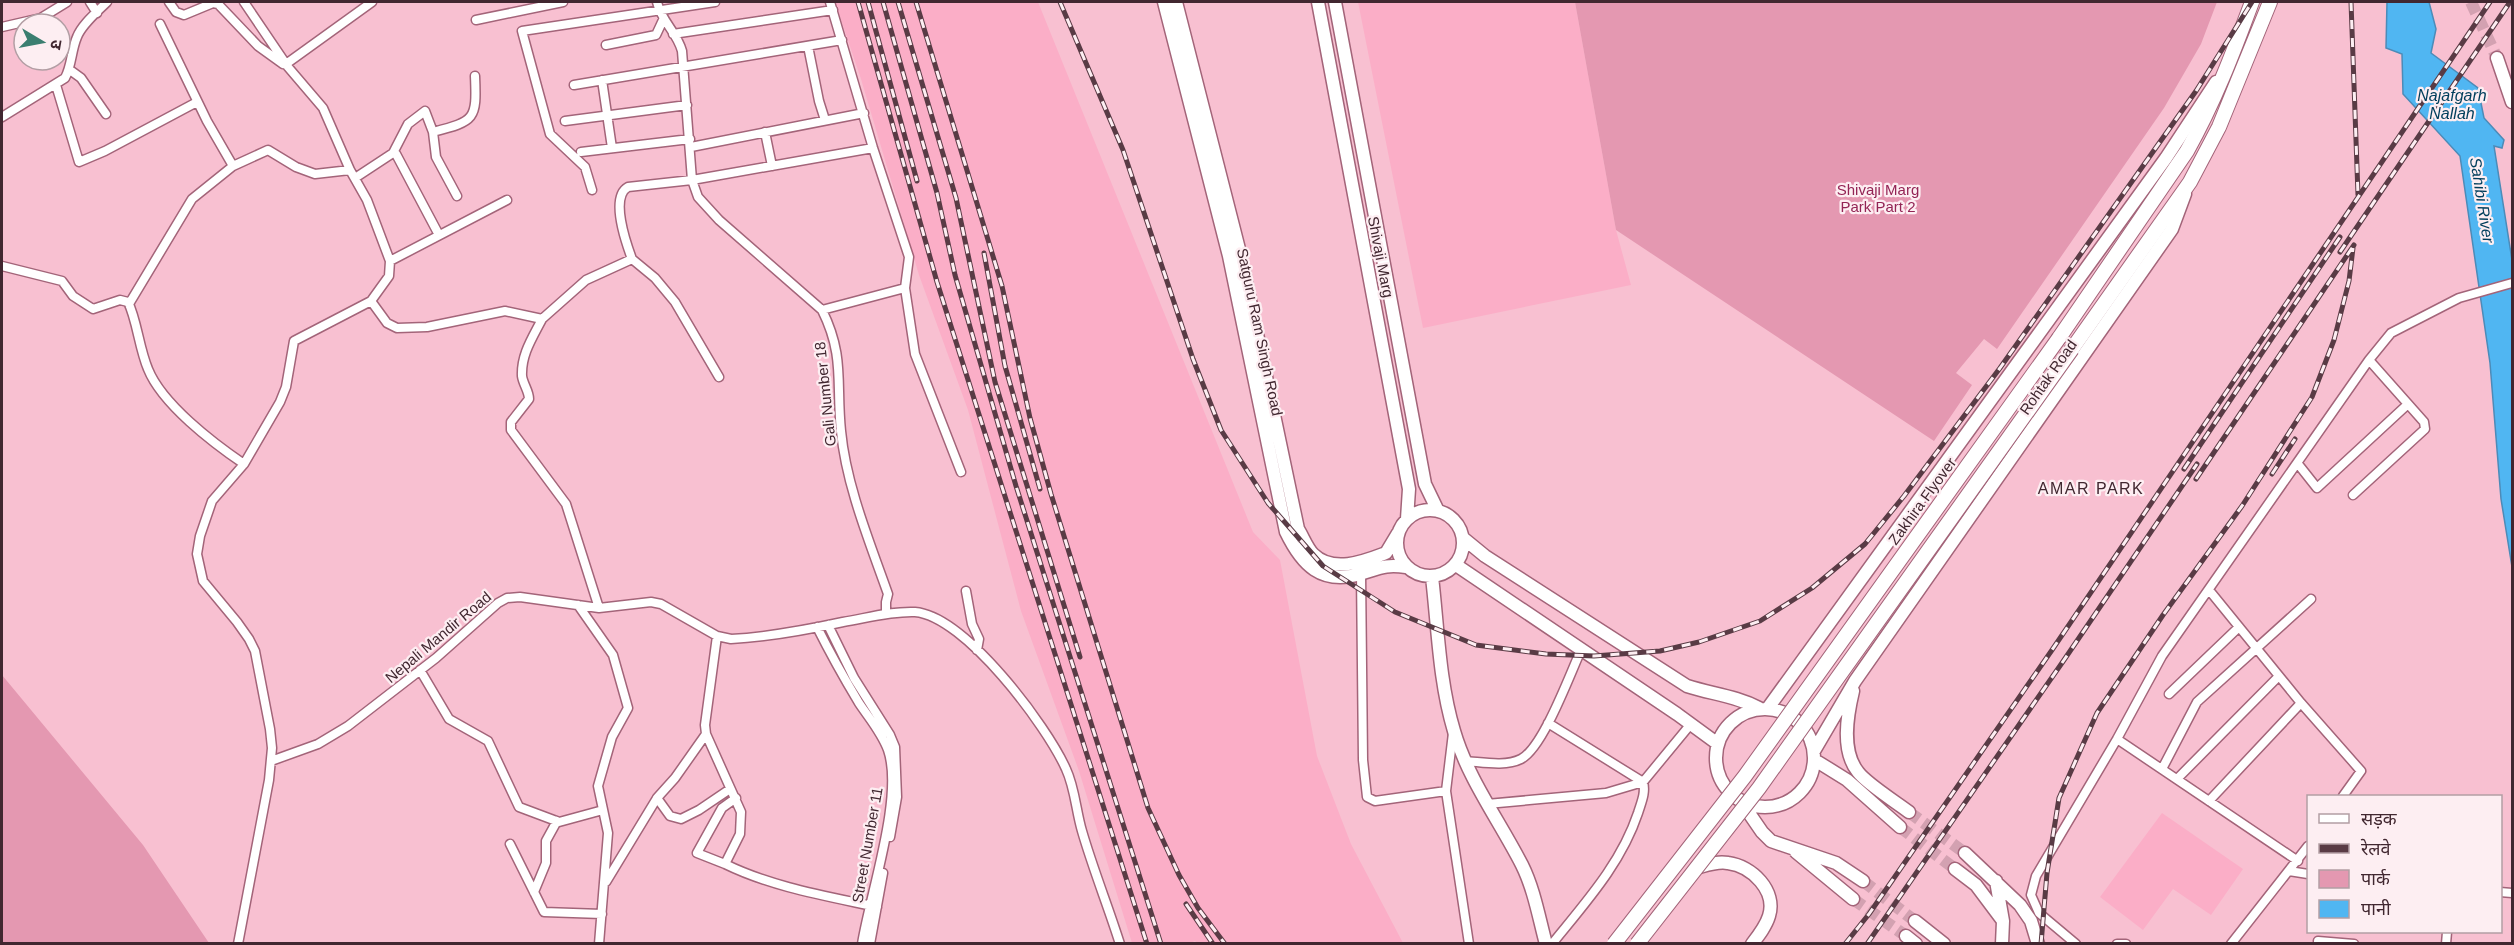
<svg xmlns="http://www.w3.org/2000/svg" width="2514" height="945" viewBox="0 0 2514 945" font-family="Helvetica,'Noto Sans Devanagari',sans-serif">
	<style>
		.built { fill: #fbaec7 }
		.green { fill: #e498b1 }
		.water { fill: #50b6f2; stroke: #4c8bb8; stroke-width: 1.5 }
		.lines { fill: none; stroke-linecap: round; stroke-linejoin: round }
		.secondary-tunnel { stroke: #d3a1b1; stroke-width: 12; stroke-dasharray: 12 6; stroke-linecap: butt }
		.street-casing { stroke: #a36479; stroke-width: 11 }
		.secondary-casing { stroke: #a36479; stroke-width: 15 }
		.primary-casing { stroke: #a36479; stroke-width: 16 }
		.street { stroke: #fff; stroke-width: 8 }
		.secondary { stroke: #fff; stroke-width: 12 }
		.primary { stroke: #fff; stroke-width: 14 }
		.rail-casing { stroke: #593b45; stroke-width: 5 }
		.rail { stroke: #fdeef2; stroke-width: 3; stroke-dasharray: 9; stroke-linecap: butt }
		.primary-bridge-casing { stroke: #a36479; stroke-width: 16; stroke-linecap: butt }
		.primary-bridge { stroke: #fff; stroke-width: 14 }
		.labels { text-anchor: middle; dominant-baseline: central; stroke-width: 4.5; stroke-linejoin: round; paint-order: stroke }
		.park-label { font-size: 15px; fill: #932455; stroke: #fdeef2 }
		.street-label { font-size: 15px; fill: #412730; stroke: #fdeef2 }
		.water-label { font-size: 16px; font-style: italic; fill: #013e5c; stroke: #fdeef2 }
		.neighbourhood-label { font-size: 16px; letter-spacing: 1.5px; fill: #412730; stroke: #fdeef2 }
	</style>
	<rect width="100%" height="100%" fill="#f8c0d1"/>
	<path class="built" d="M 835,2 L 1038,2 L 1253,532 L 1280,560 L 1317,756 L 1351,844 L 1403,943 L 1198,944 L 1195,941 L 1187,944 L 1132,943 L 1079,771 L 1021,611 L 968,410 L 919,275 L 861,79 Z
		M 1358,2 L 1575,2 L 1616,230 L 1631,285 L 1423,328 Z
		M 2162,813 L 2243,869 L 2211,915 L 2173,889 L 2143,930 L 2100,897 Z"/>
	<path class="green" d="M 1575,2 L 2217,2 L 2201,44 L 2164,108 L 1997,349 L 1984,339 L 1956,373 L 1972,385 L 1934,441 L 1616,230 Z
		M 2,675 L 143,845 L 209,943 L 2,943 Z"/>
	<path class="water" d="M 2387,2 L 2429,2 L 2436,29 L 2431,53 L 2478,88 L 2484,118 L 2504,140 L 2502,148 L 2494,146 L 2512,260 L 2512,567 L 2501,499 L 2490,363 L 2460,156 L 2403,94 L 2402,54 L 2386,48 Z"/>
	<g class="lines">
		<path class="secondary-tunnel" d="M 2471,2 L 2497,58
			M 1909,812 L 1965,853
			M 1900,827 L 1955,869
			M 1863,881 L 1915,921
			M 1853,899 L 1906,936"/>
		<g class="street-casing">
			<path id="street" d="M 90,2 L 97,13
				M 169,2 L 176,12 L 184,15 L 213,3 L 218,4 L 258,46 L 283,64
				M 244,2 L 288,67 L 323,108 L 350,170 L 367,200 L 390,261 L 389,276 L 371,301
				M 657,2 C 661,21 677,32 682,51 L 692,180 L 698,197 L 719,220 L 822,310 C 845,356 836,383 841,431 C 846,485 870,543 888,594 L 886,602 L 886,614
				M 830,2 L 873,148 L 909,257 L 905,288 L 915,354 L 961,472
				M 476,20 L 563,2
				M 160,24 L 207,121 L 233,166
				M 2,27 L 41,18 L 67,2
				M 673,34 L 833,10
				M 606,45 L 656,35 L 663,20
				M 808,46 L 819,101 L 825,120
				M 286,64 L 372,2
				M 70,70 L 81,78 L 106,114
				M 602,80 L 612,148
				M 56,85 L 79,162 L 105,151 L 197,102
				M 574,85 L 842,40
				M 2,117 L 65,78 C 72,65 71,51 77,37 C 82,24 97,12 107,2
				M 565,121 L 687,105
				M 433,132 C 475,121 477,120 475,76
				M 765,132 L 772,166
				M 691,147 L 864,113
				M 581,152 L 690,139
				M 393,153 L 408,124 L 425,111 L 433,132 L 436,157 L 457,196
				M 355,178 L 393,153 L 396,154 L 439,235
				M 592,190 L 585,167 L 550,134 L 522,31 L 715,2
				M 632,259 C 626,243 610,197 628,187 L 692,180 L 873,148
				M 390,261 L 507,200
				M 2,266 L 62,281 L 73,296 L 93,309 L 120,300 L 128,302 C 137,320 139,348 148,369 C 162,404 213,443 244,464 L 212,501 L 200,536 L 197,554 L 203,581 L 237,622 L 249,639 L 255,651 L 270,729 L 272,748 L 269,780 L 238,944
				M 129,304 L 192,199 L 233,166 L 268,150 L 296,167 L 315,174 L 350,170
				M 822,310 L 905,288
				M 542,319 L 586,280 L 632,259 L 655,278 L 675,302 L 719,377
				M 244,464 L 280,402 L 286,387 L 294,341 L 371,301 L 387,323 L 397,328 L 427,327 L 505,311 L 542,319 C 533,337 521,354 522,376 C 523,384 529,391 529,399 L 511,422 L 511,430 L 566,504 L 599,608
				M 2298,464 L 2317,488 L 2408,404
				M 2353,495 L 2425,429 L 2424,422 L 2369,360
				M 1361,573 L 1363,760 L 1367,797 L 1375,801 L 1446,791
				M 2209,590 L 2301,703 L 2361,771 L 2343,796
				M 966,591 L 972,624 L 979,639 L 977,650
				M 578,605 L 613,655 L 628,708 L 612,737 L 598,786 L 608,833 L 599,944
				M 828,625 L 854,678 L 890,735 L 895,747 L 897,797 L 890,837
				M 817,627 C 830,653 844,678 859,703 C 869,718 882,733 888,750 C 904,796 870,894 862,944
				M 717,636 L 705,725 L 706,734 L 741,812 L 740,834 L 725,864 C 772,887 826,896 877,907
				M 420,670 L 449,719 L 488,741 L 519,807 L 559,822 L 603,810
				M 2169,694 L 2239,627
				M 1548,723 L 1643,782 C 1646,793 1641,803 1638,813 C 1621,864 1585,903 1552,944
				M 1453,733 L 1446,791 L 1469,944
				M 2117,739 L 2298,861
				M 271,761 L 318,744 L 348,726 L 436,658 L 498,603 L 507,598 L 520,597 L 599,608 L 651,602 L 661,604 L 717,636 L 731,639 C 768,637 806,630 843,622 C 867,618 891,611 915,612 C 965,616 1047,726 1066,769 C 1075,788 1076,811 1082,831 C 1093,869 1108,906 1120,944
				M 1465,761 C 1482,762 1505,767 1521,759 C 1543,748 1570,674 1581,650
				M 2162,769 L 2197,702 L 2311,599
				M 2177,779 L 2279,676
				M 657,798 L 670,816 L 681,819 L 699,810 L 730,789
				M 2209,801 L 2301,703
				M 1487,804 L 1606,793 L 1643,782 L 1690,725
				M 510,844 L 544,912 L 602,914
				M 725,864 L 697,853 L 722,808 L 736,798
				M 2289,871 L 2308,874
				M 606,882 L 657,798 L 675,778 L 706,734
				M 534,892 L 546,863 L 546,841 L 557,821
				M 2500,892 L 2512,893
				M 2318,941 L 2354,944
				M 870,944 L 883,873
				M 2076,944 L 2039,913 L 2031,895 L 2036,876 L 2117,739 L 2162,656 L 2369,360 L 2391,333 L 2459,298 L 2512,283
				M 2117,944 L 2126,944
				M 2231,944 L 2308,846
				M 2446,944 L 2447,932"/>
		</g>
		<g class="secondary-casing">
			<path id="secondary" d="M 1164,2 L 1229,256 L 1286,532 C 1302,565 1321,585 1360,574 C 1380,568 1385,564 1406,567
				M 1176,2 L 1240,253 L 1298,529 C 1303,537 1307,548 1313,554 C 1333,574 1365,561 1386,553 L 1398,533
				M 1318,2 L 1409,489 L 1407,519
				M 1335,2 L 1425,484 L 1438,511
				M 2497,58 L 2512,102
				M1397 543a33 33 0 1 1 66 0a33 33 0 1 1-66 0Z
				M 1463,538 L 1485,556 L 1687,686 C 1712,694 1736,696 1759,708
				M 1456,565 L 1677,714 L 1718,744
				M 1432,577 C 1438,628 1439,681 1454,731 C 1468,779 1499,820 1522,865 C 1534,889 1539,918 1546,944
				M 1853,691 C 1847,716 1841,751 1858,772 C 1867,784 1896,802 1909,812
				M 1768,708 L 2166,158 L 2216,82
				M1716 758a49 49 0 1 1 98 0a49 49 0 1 1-98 0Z
				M 1814,751 L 1855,681 L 2172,229 L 2185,194
				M 1814,765 L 1818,762 L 1847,780 L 1900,827
				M 1740,800 L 1762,832 L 1771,841 L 1836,863 L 1863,881
				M 1796,852 L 1853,899
				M 1965,853 L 2020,905 L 2031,921 L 2038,944
				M 1696,868 C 1707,865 1717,861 1728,863 C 1752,866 1777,891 1769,916 C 1766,926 1759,935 1752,944
				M 1955,869 L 1976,885 L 2003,921
				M 1996,881 L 2003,921 L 2002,944
				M 1915,921 L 1944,944
				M 1906,936 L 1916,944"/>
		</g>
		<g class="primary-casing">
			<path id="primary" d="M 2059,338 L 2187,151 C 2214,103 2233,53 2252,2
				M 2072,349 L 2190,182 L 2219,127 L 2270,2"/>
		</g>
		<use href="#street" class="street"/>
		<use href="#secondary" class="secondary"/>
		<use href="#primary" class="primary"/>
		<g class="rail-casing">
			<path id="rail" d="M 858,2 L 937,282 L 1147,944
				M 868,2 L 917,181
				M 883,2 L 937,193 L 955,275 L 1016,486 L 1161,944
				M 898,2 L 956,198 L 995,382 L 1080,657
				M 916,2 L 1002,286 L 1030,418 L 1051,494 L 1148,808 L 1179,875 L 1198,908 L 1225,944
				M 1060,2 L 1123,150 L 1193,359 L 1221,430 L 1268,503 L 1323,566 L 1395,612 L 1476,645 L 1546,654 L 1594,656 L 1660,651 L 1699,642 L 1760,621 L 1812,588 L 1865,544 L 1904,496 L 2000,368 L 2196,91 L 2252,2
				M 2351,2 L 2358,195
				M 2340,252 L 2510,2
				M 984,253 L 1005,366 L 1040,489
				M 2184,469 L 2340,237
				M 2272,474 L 2295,439
				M 2196,479 L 2354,245
				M 1186,904 L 1213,944
				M 1845,944 L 1869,914 L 2052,650 L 2490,2
				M 1867,944 L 2064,660 L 2197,464
				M 2041,944 L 2047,873 L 2059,798 L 2097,713 L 2163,615 L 2242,506 L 2312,397 L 2334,340 L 2349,281 L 2353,248"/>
		</g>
		<use href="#rail" class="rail"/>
		<g class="primary-bridge-casing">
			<path id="primary-bridge" d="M 1614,944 L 1745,776 L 2059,338
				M 1637,944 L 1759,788 L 2072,349"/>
		</g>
		<use href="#primary-bridge" class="primary-bridge"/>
	</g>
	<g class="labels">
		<g class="park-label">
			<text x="1878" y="189">Shivaji Marg<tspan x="1878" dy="17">Park Part 2</tspan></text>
		</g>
		<g class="street-label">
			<text transform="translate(1381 257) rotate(79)">Shivaji Marg</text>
			<text transform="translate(1260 332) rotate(78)">Satguru Ram Singh Road</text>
			<text transform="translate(2048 377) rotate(-55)">Rohtak Road</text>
			<text transform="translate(825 394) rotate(-96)">Gali Number 18</text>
			<text transform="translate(1922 501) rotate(-54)">Zakhira Flyover</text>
			<text transform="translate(438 637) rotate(-40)">Nepali Mandir Road</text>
			<text transform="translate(867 845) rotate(-80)">Street Number 11</text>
		</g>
		<g class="water-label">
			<text x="2452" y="95">Najafgarh<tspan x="2452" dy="18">Nallah</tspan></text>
			<text transform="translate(2482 200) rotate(81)">Sahibi River</text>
		</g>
		<g class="neighbourhood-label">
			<text x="2091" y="488">AMAR PARK</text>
		</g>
	</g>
	<rect width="2514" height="945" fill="none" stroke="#412730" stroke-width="6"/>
	<rect x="2307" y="795" width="195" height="138" fill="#fdeef2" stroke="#b29ea4" stroke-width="1.5"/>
	<rect x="2319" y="814" width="30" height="9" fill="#ffffff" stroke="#b29ea4" stroke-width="1.5"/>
	<text x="2361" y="825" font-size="18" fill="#412730">सड़क</text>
	<rect x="2319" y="844" width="30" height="9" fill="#593b45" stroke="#b29ea4" stroke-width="1.5"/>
	<text x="2361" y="855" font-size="18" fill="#412730">रेलवे</text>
	<rect x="2319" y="870" width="30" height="18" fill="#e498b1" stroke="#b29ea4" stroke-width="1.5"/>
	<text x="2361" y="885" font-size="18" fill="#412730">पार्क</text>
	<rect x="2319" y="900" width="30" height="18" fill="#50b6f2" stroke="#b29ea4" stroke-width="1.5"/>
	<text x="2361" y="915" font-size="18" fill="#412730">पानी</text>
	<g transform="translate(42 42) rotate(100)"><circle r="28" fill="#fdeef2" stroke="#b29ea4" stroke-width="1.5"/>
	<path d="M0-4.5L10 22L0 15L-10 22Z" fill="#3b7e70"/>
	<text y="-9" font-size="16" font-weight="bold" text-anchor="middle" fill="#412730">उ</text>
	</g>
</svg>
